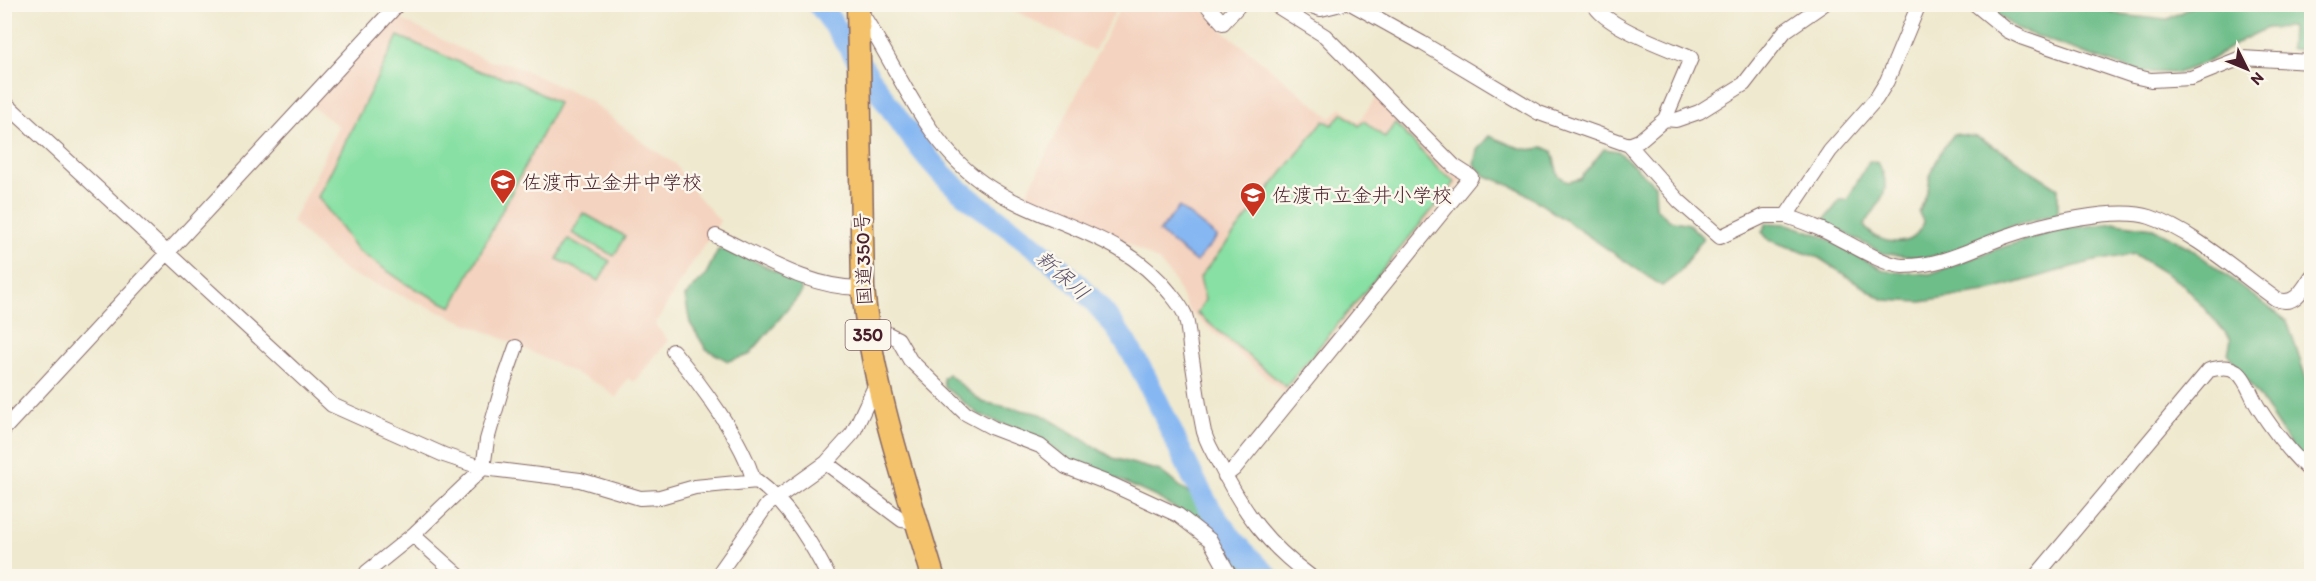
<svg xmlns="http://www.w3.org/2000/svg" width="2316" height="581" viewBox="0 0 2316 581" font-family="Itim,'Klee One',sans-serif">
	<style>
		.built { fill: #f4d3c0 }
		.green { fill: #88e0a4; stroke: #698068; stroke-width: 1.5 }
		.forest { fill: #6ebe8a; stroke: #5c6e5a; stroke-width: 1.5 }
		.water { fill: #86b7f2; stroke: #686b8e; stroke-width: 1.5 }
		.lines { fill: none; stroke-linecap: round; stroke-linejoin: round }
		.river { stroke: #86b7f2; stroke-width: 22 }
		.minor-casing { stroke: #846664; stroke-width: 16 }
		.trunk-casing { stroke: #846664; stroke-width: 25 }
		.minor { stroke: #fff; stroke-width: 14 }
		.trunk { stroke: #f4c26a; stroke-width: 22 }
		.labels { text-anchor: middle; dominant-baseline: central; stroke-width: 5; stroke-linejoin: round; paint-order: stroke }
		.shield { fill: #fbf7ec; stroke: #7f6065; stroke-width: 1.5 }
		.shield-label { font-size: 18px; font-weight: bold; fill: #4a1f2b }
		.poi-label { font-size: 20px; fill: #4a1f2b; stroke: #fbf7ec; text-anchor: start }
		.street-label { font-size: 20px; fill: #4a1f2b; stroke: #fbf7ec }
		.water-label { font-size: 21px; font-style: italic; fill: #5f5471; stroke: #fbf7ec }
	</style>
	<rect width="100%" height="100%" fill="#fbf7ec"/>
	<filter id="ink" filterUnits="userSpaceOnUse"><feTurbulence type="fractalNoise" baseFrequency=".0167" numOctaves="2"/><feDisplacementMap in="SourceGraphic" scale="12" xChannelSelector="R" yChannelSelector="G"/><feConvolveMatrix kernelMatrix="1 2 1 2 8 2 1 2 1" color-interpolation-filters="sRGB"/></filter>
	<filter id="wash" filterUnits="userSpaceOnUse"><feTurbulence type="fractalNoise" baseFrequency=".008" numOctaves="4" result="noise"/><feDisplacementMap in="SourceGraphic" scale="24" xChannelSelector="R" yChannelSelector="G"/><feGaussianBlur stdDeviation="1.35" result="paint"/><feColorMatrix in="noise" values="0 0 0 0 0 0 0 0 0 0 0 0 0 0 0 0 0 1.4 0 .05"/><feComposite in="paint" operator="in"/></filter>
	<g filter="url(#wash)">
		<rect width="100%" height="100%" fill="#efe9cf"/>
		<path class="built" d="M 1122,4 L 1198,5 L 1225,32 L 1331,118 L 1341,107 L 1358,122 L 1377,97 L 1442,164 L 1463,179 L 1284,393 L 1190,312 L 1172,277 L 1158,261 L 1123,240 L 1026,195 Z
			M 1003,5 L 1119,5 L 1094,51 Z
			M 392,15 L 459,48 L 489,61 L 511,64 L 589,100 L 641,141 L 675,164 L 690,187 L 720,221 L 679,283 L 655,325 L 668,340 L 634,382 L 628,378 L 616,398 L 604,387 L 515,344 L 344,271 L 292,222 L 319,169 L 338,126 L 310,104 Z"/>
		<path class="green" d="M 398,36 L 482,72 L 514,80 L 558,103 L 452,307 L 408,285 L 357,250 L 318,197 Z
			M 1343,113 L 1359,126 L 1364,121 L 1385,138 L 1395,123 L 1437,168 L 1455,182 L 1286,387 L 1197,313 L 1205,300 L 1200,277 L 1324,120 L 1332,125 Z
			M 583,213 L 625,236 L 614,256 L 572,233 Z
			M 568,239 L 610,261 L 599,281 L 557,259 Z"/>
		<path class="forest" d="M 1983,5 L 2096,5 L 2121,15 L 2166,20 L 2195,5 L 2311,5 L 2311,50 L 2290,49 L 2291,27 L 2267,28 L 2242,40 L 2209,61 L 2178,73 L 2144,72 L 2118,65 L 2019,30 Z
			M 1954,134 L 1977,137 L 2011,156 L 2025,167 L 2058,188 L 2058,214 L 2018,224 L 1943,255 L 1922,258 L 1882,253 L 1823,222 L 1840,200 L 1847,200 L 1869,161 L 1878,163 C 1895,191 1878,203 1864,226 C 1874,240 1897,247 1912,238 C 1917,235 1921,227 1924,223 L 1919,213 L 1928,190 L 1931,172 L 1942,150 Z
			M 1489,136 C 1506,142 1526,155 1543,147 L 1552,151 L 1558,175 L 1568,182 L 1580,179 L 1604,149 L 1618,151 L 1655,185 L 1656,208 L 1669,220 L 1689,224 L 1703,238 L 1679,273 L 1662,286 L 1519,189 L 1484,175 L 1474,164 L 1477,150 Z
			M 1767,223 L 1787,224 L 1821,235 L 1885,271 L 1930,274 L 1997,249 L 2060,229 L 2116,223 L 2153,228 L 2190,248 L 2287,321 L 2311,393 L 2311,465 L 2294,451 L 2260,398 L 2228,354 L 2231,339 L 2184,285 L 2134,254 L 2090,262 L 1985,292 L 1921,302 L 1884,300 L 1819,258 L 1769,240 L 1762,232 Z
			M 728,248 L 801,284 L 801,293 L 749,355 L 728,361 L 706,349 L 690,323 L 685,296 L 705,276 L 718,250 Z
			M 948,374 L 982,402 L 1041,414 L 1113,458 L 1160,471 L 1195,498 L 1253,576 L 1237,576 L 1215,539 L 1198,522 L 1158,498 L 1110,476 L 1073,463 L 1043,441 L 978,414 L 944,386 L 943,378 Z"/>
		<path class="water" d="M 1179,207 L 1217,237 L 1196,262 L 1159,232 Z"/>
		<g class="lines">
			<path class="river" d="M 818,4 C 832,20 843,39 855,56 C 881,93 905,132 935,166 C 960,195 993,215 1023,238 C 1055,262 1088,291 1112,323 C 1154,379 1174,447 1209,507 C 1225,533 1246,555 1268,576"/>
		</g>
	</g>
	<g filter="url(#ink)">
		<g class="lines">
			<g class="minor-casing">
				<path id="minor" d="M 1206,4 L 1223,23 L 1240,4
					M 1305,4 L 1321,9 L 1341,4
					M 1352,4 L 1422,43 L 1539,113 L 1629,145 L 1639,141 L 1665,119 L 1676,120 L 1699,112 L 1744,84 L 1785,31 L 1824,4
					M 1594,4 C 1604,26 1668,48 1691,58 L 1665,119
					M 1975,4 L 2008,31 L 2023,38 L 2133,76 L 2151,80 L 2191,78 L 2241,58 L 2312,62
					M 860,11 C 899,69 924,142 983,183 C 1045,226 1121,230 1170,293 C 1175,299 1182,308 1185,315 C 1188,324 1189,337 1190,347 C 1195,375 1198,404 1204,432 C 1207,443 1214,455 1220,465 C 1244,513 1267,544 1310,576
					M 4,102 L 332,405 L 444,455 L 483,468 L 580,480 L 640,498 L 660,497 L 695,487 L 757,481 C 788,504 811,542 828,576
					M 1629,145 L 1679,201 L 1720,237 L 1764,216 L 1786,216 L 1830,151 L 1876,99 L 1887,81 L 1919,4
					M 1786,216 C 1798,220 1809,224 1820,229 C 1840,237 1883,266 1903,266 C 1942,266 1971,249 2007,236 C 2040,224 2117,206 2150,217 C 2193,231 2239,273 2276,299 C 2295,307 2302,290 2312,276
					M 716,236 C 763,258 810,289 863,288
					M 867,330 L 886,333 L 898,339 L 910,360 L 965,413 L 993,428 L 1040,446 L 1066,467 L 1113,485 L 1178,515 L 1210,540 L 1230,576
					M 673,351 C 698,381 745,443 753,480
					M 4,429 L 398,4
					M 826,463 L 902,520 L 917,522
					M 1225,476 L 1234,469 L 1471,177 L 1454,166 L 1325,36 L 1274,4
					M 413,535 L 459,576
					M 365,576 L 367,572 L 413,535 L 483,468 L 487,440 L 503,384 L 516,347
					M 717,576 L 767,505 L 826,463 L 853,433 L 877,382
					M 2036,576 L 2209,370 C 2218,368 2227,365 2236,371 C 2247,379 2251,396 2258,407 C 2274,432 2290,453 2312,473"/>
			</g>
			<g class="trunk-casing">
				<path id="trunk" d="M 858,4 L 863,288 C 872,387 905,482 933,576"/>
			</g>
			<use href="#minor" class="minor"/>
			<use href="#trunk" class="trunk"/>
		</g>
	</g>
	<defs>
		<g id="school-pin" transform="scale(1.35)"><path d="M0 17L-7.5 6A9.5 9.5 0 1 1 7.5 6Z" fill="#c8321e" stroke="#fbf7ec"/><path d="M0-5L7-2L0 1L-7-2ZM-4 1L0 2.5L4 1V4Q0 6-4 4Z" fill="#fff"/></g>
	</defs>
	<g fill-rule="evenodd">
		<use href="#school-pin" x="503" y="182"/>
		<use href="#school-pin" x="1253" y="195"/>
	</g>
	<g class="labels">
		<rect class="shield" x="845.5" y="320" width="45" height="30" rx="4.5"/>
		<g class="shield-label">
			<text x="868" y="335">350</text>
		</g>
		<g class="poi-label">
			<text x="522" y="182">佐渡市立金井中学校</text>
			<text x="1272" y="195">佐渡市立金井小学校</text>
		</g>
		<g class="street-label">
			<text transform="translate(863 259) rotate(-92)">国道350号</text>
		</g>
		<g class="water-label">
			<text transform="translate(1063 275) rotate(42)">新保川</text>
		</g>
	</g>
	<rect width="2316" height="581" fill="none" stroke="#fbf7ec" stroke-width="24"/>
	<g transform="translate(2247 69) rotate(133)" stroke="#fbf7ec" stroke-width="4.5" paint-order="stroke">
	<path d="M0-4.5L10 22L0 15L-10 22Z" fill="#4a1f2b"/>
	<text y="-9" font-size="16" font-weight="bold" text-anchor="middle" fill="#4a1f2b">N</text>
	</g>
</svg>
